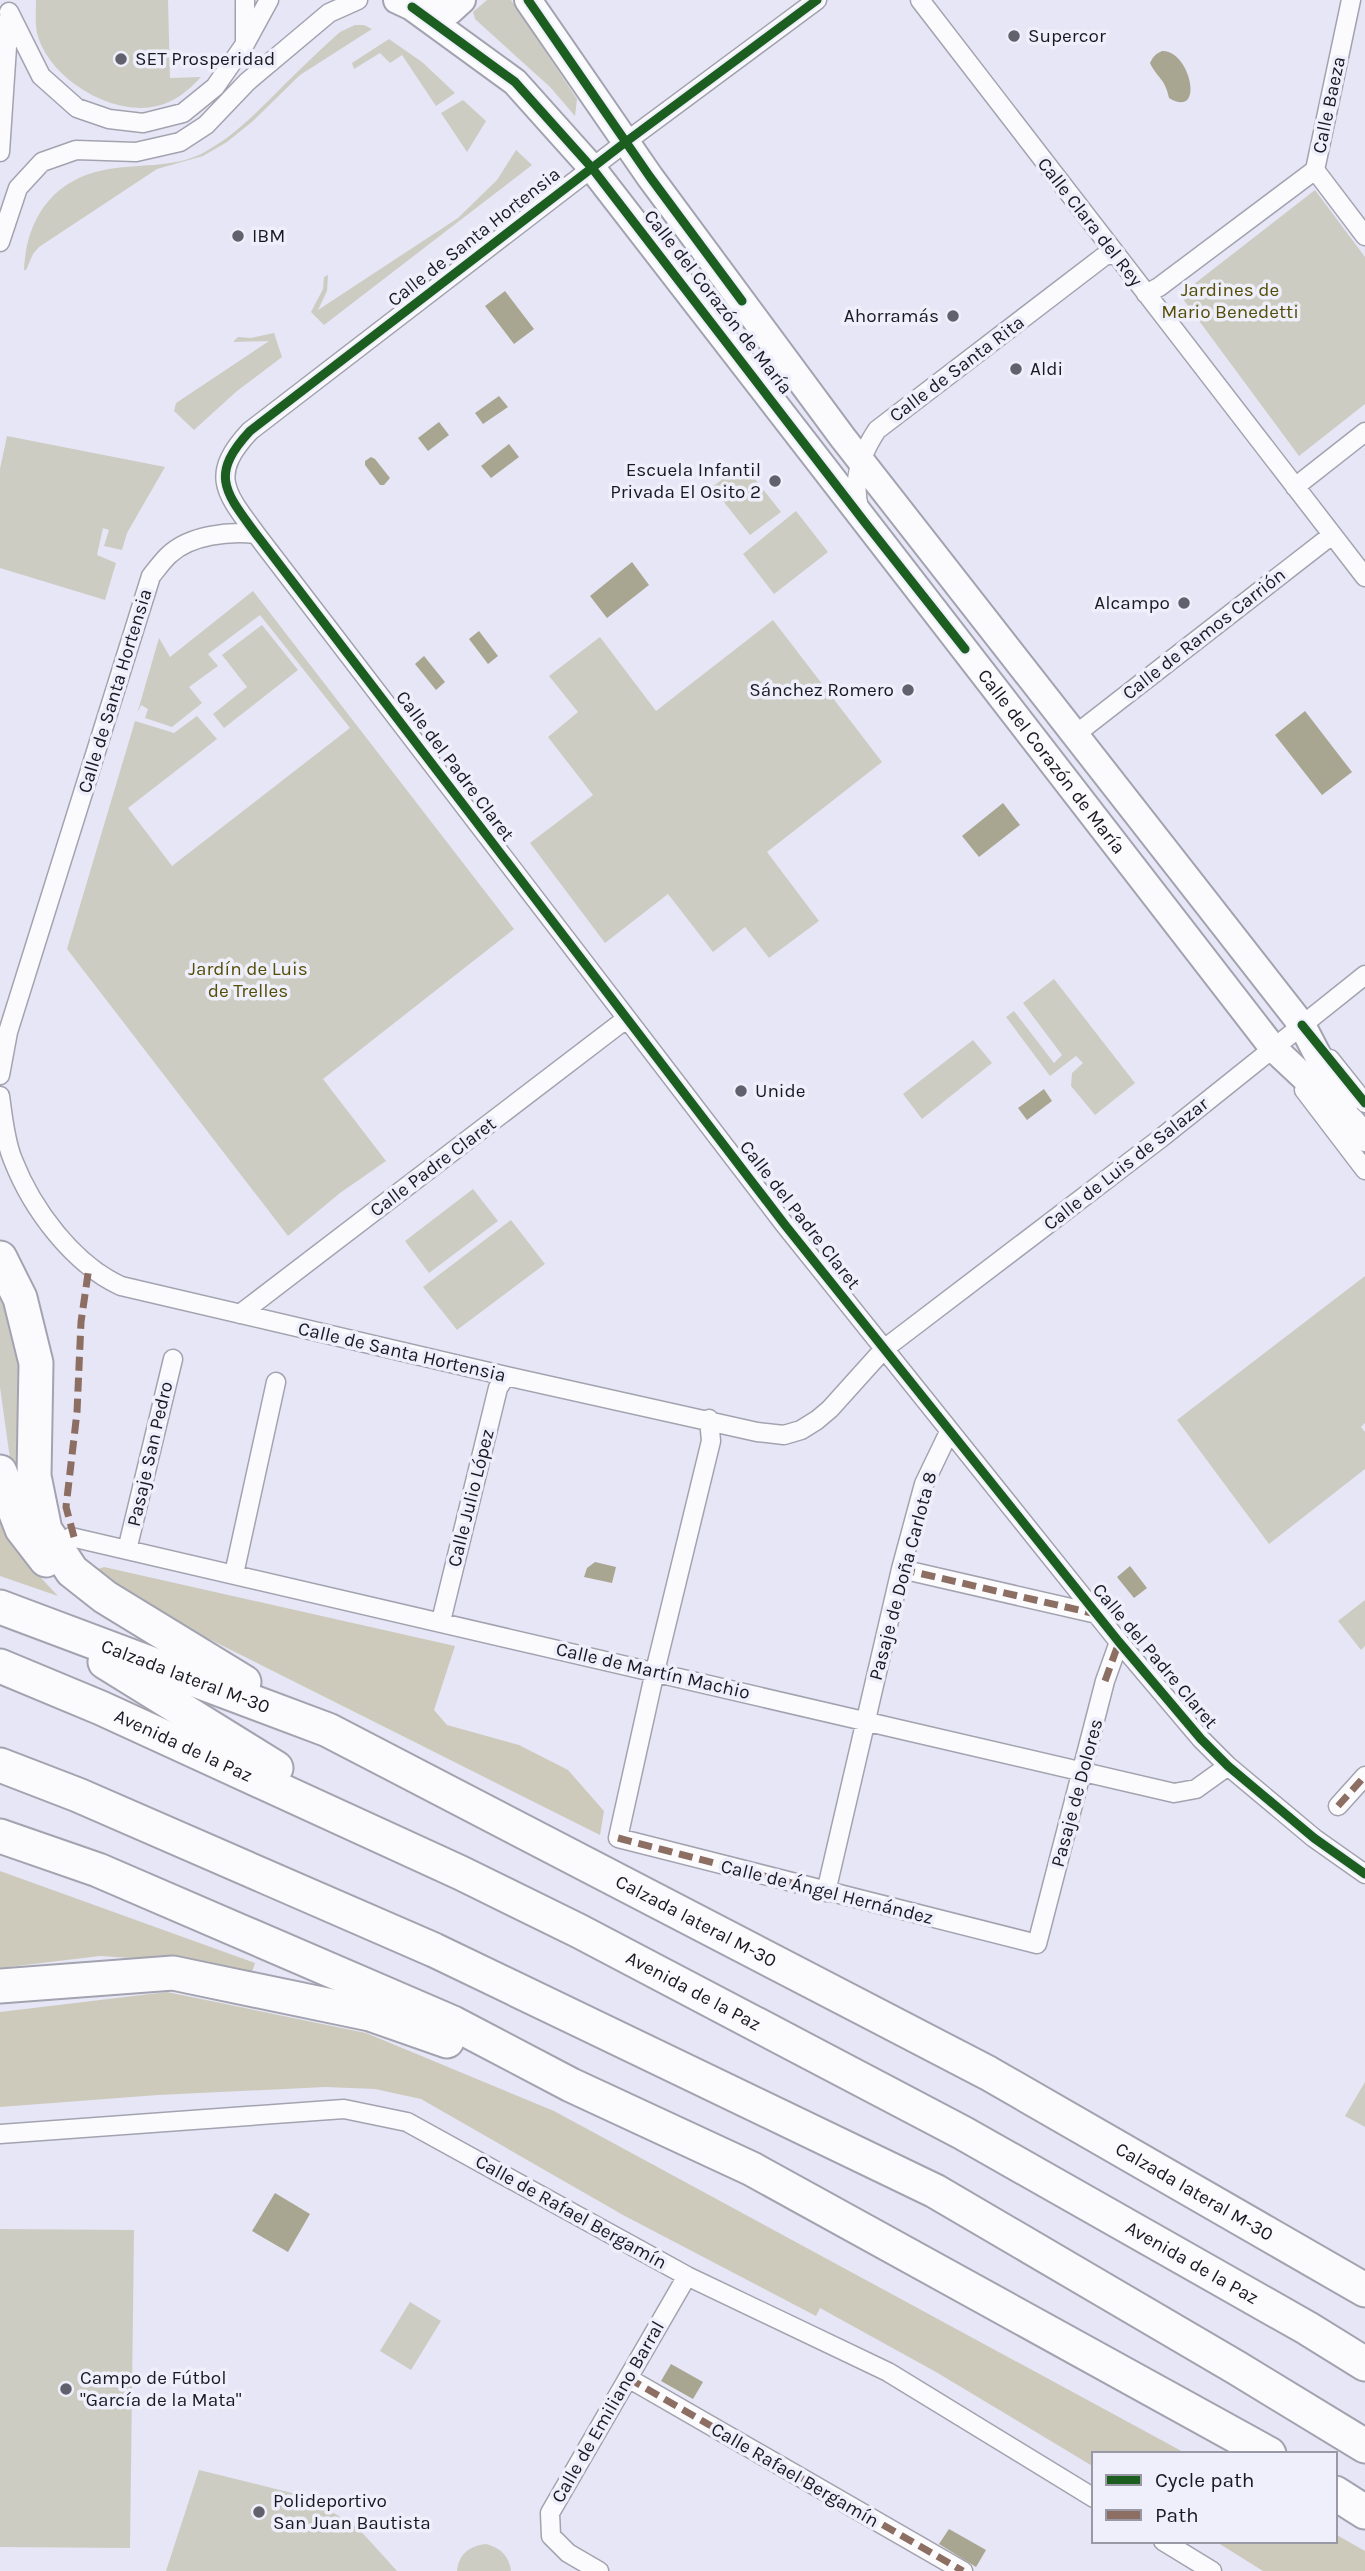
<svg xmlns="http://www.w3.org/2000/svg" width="1365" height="2571" viewBox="0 0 1365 2571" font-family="Karla,sans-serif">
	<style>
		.green { fill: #cdccc2 }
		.forest { fill: #cdcabc }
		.water { fill: #a8a690 }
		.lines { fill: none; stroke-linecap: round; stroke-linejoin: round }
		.street-casing { stroke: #a3a3b0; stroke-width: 21 }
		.secondary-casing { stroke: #a3a3b0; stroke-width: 30 }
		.highway-casing { stroke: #a3a3b0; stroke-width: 37 }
		.street { stroke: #fbfbfe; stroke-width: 18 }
		.secondary { stroke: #fbfbfe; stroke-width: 26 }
		.highway { stroke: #fbfbfe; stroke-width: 33 }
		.quiet { stroke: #8d6e63; stroke-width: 7; stroke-dasharray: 14 7; stroke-linecap: butt }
		.cycleway-casing { stroke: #eeeffb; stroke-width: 13 }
		.cycleway { stroke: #1b5e20; stroke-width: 9 }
		.poi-dot { fill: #61616d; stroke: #eeeffb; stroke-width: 2.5 }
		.labels { text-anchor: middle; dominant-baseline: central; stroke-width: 7; stroke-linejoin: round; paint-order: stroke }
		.poi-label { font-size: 19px; fill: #191923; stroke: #eeeffb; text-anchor: start }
		.street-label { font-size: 19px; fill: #191923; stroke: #eeeffb }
		.park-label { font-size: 19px; fill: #554e08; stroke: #eeeffb }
	</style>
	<rect width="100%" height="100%" fill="#e6e6f6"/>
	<path class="green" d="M 36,0 L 168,0 L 170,78 L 201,77 C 189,90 175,102 157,106 C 112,117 48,78 37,33 C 35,23 36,10 36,0 Z
		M 487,0 L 511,0 L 577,99 L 575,116 L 550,87 L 475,19 L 473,12 Z
		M 355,25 L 364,25 L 372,29 L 300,75 L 253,121 L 227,142 L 203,156 L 157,169 L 39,247 L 33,254 L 26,270 L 24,270 C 26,220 52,180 104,170 C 137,163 172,169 203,153 C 235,136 260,109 285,84 C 303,66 321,49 340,32 Z
		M 389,39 L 422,62 L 455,93 L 436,106 L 402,55 L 390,63 L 380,53 L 354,69 L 352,63 Z
		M 463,100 L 486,121 L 467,152 L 441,113 Z
		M 516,150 L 532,165 L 324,325 L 311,312 L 323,289 L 324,277 L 328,275 L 327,291 L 318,310 L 458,218 L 497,180 Z
		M 1315,190 L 1365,257 L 1365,404 L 1299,456 L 1180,295 Z
		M 274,333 L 282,357 L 237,391 L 194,430 L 174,411 L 176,403 L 269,341 L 233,342 L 238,337 L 251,338 Z
		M 7,436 L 165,467 L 127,533 L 122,550 L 104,546 L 109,530 L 103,528 L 97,555 L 116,563 L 105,600 L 0,568 L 0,469 Z
		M 743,464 L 781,512 L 750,535 L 712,487 Z
		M 796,511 L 828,552 L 774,594 L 743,554 Z
		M 253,591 L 514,929 L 323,1079 L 386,1161 L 340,1193 L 288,1236 L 67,949 L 135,721 L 174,733 L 197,716 L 217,739 L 128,808 L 172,866 L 350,728 L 260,615 L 208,654 L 218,666 L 189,687 L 202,703 L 172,727 L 145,718 L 148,709 L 141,705 L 137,714 L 159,638 L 170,657 Z
		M 773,620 L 882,762 L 767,852 L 819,921 L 769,958 L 745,927 L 713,952 L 668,894 L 605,943 L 530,843 L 593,795 L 548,737 L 578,712 L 549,676 L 600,637 L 656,711 Z
		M 262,625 L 298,670 L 224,728 L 213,714 L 247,687 L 222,655 Z
		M 1054,979 L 1135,1083 L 1095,1115 L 1071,1086 L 1072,1073 L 1083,1063 L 1076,1056 L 1050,1076 L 1006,1017 L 1014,1011 L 1054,1063 L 1062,1055 L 1023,1003 Z
		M 973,1040 L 992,1063 L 922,1119 L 903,1094 Z
		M 473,1189 L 498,1221 L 429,1273 L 405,1241 Z
		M 511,1220 L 545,1264 L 457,1330 L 423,1287 Z
		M 1365,1276 L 1365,1423 L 1361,1427 L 1365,1432 L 1365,1469 L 1269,1544 L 1177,1420 Z
		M 0,1284 L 20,1344 L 25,1508 L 10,1459 L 0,1387 Z
		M 1365,1600 L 1365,1646 L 1361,1650 L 1338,1621 Z
		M 1365,2082 L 1365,2127 L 1345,2116 Z
		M 0,2229 L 134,2230 L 130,2548 L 0,2547 Z
		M 410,2302 L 441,2321 L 411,2370 L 380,2351 Z
		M 199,2470 L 308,2497 L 358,2528 L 397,2571 L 166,2571 Z
		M 486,2544 C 501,2548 509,2556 511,2571 L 457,2571 C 459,2554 469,2546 486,2544 Z"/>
	<path class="forest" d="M 0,1518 L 15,1550 L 58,1596 L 0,1576 Z
		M 104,1567 L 455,1646 L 434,1710 L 447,1725 L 519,1745 L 568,1770 L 604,1811 L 600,1835 L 173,1621 L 93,1571 Z
		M 0,1871 L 255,1963 L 252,1972 L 176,1961 L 100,1956 L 0,1968 Z
		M 167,1992 L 366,2033 L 554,2111 L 1187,2454 L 1094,2454 L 1094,2467 L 936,2372 L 820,2308 L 816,2316 L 623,2215 L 421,2099 L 375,2089 L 325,2087 L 158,2095 L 0,2107 L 0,2012 Z
		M 1335,2534 L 1365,2551 L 1365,2571 L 1263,2571 L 1215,2541 L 1335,2541 Z"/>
	<path class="water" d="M 1162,51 C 1191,50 1205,120 1169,98 C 1165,78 1157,78 1150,63 C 1153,57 1155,54 1162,51 Z
		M 505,291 L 534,329 L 514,344 L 485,306 Z
		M 499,396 L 508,407 L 483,424 L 475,413 Z
		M 439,422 L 449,435 L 428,451 L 418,438 Z
		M 509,444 L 519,457 L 491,478 L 481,466 Z
		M 371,457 L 375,459 L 390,478 L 384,485 L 380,485 L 365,465 L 365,461 Z
		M 632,562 L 649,585 L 607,618 L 590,596 Z
		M 479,631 L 498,656 L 488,664 L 469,639 Z
		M 424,656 L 445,682 L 436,690 L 415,664 Z
		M 1305,711 L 1352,772 L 1322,795 L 1275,735 Z
		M 1003,803 L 1020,825 L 979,857 L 962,836 Z
		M 1044,1089 L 1052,1101 L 1027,1120 L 1018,1108 Z
		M 595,1562 L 616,1567 L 612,1583 L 584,1577 L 587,1568 Z
		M 1130,1566 L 1147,1588 L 1134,1598 L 1117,1577 Z
		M 275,2193 L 310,2214 L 288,2252 L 252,2231 Z
		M 671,2364 L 703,2382 L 693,2399 L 661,2381 Z
		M 949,2529 L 986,2550 L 976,2567 L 939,2544 Z"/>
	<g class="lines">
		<g class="street-casing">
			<path id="street" d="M 817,0 L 627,141 L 250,431 C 209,475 225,492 256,534 L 785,1225 L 1119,1642 L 1201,1739 L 1228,1766 L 1314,1838 L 1365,1874
				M 920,0 L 1365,577
				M 1351,0 L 1315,170 L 1365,236
				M 9,12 L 41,76 L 77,108 L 109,119 L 143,123 L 183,113 L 215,87 L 245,44 L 269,0
				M 245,41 L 245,0
				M 0,152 L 9,17
				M 0,242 L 18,188 L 42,162 L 76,150 L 136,152 L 180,142 L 206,125 L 247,82 L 329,13 L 358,0
				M 1146,294 L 1159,287 L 1315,170
				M 1295,487 L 1365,432
				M 860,511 C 851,483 861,454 877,430 L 1103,257 L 1113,253
				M 1076,734 L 1332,535
				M 1330,1059 L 1365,1103
				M 0,1075 L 8,1032 L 151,576 C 157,569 163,560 170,554 C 191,535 229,531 256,534
				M 1304,1090 L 1365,1170
				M 0,1096 C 3,1117 5,1141 13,1160 C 32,1209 73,1264 121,1286 L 506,1376 L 757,1432 L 784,1435 L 801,1430 L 817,1420 L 830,1409 L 884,1349 L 1161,1138 L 1365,975
				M 240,1314 L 626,1019
				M 709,1419 L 711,1441 L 655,1671 L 618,1838 L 1037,1944 L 1105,1681 L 1119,1642
				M 71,1537 L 1174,1793 L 1196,1789 L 1228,1766
				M 127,1550 L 173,1359
				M 901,1569 L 1097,1614
				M 234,1574 L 276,1382
				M 441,1621 L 498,1388 L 506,1376
				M 1338,1806 L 1365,1776
				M 826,1892 L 901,1569 L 924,1484 L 949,1432
				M 0,2134 L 344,2109 L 407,2122 L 687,2276 L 888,2372 L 1094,2498
				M 628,2378 L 963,2571
				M 1163,2541 L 1212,2571
				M 599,2571 L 568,2553 L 551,2536 L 550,2513 L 687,2276"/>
		</g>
		<g class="secondary-casing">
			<g id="secondary">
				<path id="s1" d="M 397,0 L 412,7 L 515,82 L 592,168 L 1273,1048 L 1353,1123 L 1365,1138"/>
				<path d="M 528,0 L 650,177 L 843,438 L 1302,1025 L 1344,1106"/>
				<path d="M 414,8 L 450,11 L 462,0"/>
			</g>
		</g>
		<g class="highway-casing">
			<g id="highway">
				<path d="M 0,1258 L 20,1298 L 36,1363 L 34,1476 L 45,1530 L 72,1571 L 105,1597 L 244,1682"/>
				<path d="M 0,1472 L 22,1529 L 46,1560"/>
				<path id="s2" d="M 0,1607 L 328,1730 L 988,2073 L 1365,2290"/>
				<path d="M 105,1662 L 276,1768"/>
				<path id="s3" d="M 0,1666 L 101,1708 L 461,1873 L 579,1931 L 963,2133 L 1307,2328 L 1365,2364"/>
				<path d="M 0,1765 L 78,1795 L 434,1950 L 935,2191 L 1237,2368 L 1365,2446"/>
				<path d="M 0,1836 L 98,1870 L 453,2023 L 571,2085 L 752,2169 L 1269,2454"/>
				<path d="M 0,1986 L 173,1973 L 370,2014 L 447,2041"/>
				<path d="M 1335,2493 L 1365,2512"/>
			</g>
		</g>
		<use href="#street" class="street"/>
		<use href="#secondary" class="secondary"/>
		<use href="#highway" class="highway"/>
		<path class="quiet" d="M 74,1537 L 66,1507 L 77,1412 L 81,1322 L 89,1267
			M 901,1569 L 1096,1614
			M 1105,1681 L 1119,1642
			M 1338,1806 L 1365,1776
			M 618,1838 L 826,1892
			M 628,2378 L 963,2571"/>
		<g class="cycleway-casing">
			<path id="cycleway" d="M 528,0 L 650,177 L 742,301
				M 817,0 L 627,141 L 250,431 C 209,475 225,492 256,534 L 785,1225 L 1119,1642 L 1201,1739 L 1228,1766 L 1314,1838 L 1365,1874
				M 412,7 L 515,82 L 592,168 L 863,520 L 965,649
				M 1302,1025 L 1365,1103"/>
		</g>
		<use href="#cycleway" class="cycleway"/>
	</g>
	<g class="poi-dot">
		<circle cx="1014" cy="36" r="7"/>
		<circle cx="121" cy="59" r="7"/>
		<circle cx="238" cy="236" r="7"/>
		<circle cx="953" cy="316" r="7"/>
		<circle cx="1016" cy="369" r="7"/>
		<circle cx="775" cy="481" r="7"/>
		<circle cx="1184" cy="603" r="7"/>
		<circle cx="908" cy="690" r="7"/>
		<circle cx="741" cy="1091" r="7"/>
		<circle cx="66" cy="2389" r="7"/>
		<circle cx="259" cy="2512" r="7"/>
	</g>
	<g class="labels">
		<g class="poi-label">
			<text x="1028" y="36">Supercor</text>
			<text x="135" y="59">SET Prosperidad</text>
			<text x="252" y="236">IBM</text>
			<text x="939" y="316" text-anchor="end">Ahorramás</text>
			<text x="1030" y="369">Aldi</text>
			<text x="761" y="470" text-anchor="end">Escuela Infantil<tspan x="761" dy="22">Privada El Osito 2</tspan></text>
			<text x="1170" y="603" text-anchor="end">Alcampo</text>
			<text x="894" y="690" text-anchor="end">Sánchez Romero</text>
			<text x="755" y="1091">Unide</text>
			<text x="80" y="2378">Campo de Fútbol<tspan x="80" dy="22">"García de la Mata"</tspan></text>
			<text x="273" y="2501">Polideportivo<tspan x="273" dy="22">San Juan Bautista</tspan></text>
		</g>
		<g class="street-label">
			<text transform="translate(1329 105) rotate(-78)">Calle Baeza</text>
			<text transform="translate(1090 222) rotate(52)">Calle Clara del Rey</text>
			<text transform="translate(474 237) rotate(-38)">Calle de Santa Hortensia</text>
			<text transform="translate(718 302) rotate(52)">Calle del Corazón de María</text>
			<text transform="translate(957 369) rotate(-37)">Calle de Santa Rita</text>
			<text transform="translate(1204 634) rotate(-38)">Calle de Ramos Carrión</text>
			<text transform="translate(115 691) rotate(-73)">Calle de Santa Hortensia</text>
			<text stroke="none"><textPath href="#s1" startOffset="1010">Calle del Corazón de María</textPath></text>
			<text transform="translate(455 766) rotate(53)">Calle del Padre Claret</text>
			<text transform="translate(1126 1164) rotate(-38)">Calle de Luis de Salazar</text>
			<text transform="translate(433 1167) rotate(-37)">Calle Padre Claret</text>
			<text transform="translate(800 1215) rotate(52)">Calle del Padre Claret</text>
			<text transform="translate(402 1352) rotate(13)">Calle de Santa Hortensia</text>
			<text transform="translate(150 1454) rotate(-77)">Pasaje San Pedro</text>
			<text transform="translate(471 1498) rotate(-76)">Calle Julio López</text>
			<text transform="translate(903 1576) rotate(-75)">Pasaje de Doña Carlota 8</text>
			<text transform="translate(1155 1656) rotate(50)">Calle del Padre Claret</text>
			<text transform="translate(653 1671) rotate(13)">Calle de Martín Machio</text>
			<text stroke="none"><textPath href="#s2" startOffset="198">Calzada lateral M-30</textPath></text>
			<text stroke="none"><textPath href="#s3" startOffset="200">Avenida de la Paz</textPath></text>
			<text transform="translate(1077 1793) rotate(-75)">Pasaje de Dolores</text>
			<text transform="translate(827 1892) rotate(14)">Calle de Ángel Hernández</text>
			<text stroke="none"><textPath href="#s2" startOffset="765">Calzada lateral M-30</textPath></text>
			<text stroke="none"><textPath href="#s3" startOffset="766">Avenida de la Paz</textPath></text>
			<text stroke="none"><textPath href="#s2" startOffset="1332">Calzada lateral M-30</textPath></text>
			<text transform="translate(571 2212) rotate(29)">Calle de Rafael Bergamín</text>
			<text stroke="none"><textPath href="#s3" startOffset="1334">Avenida de la Paz</textPath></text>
			<text transform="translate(608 2412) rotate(-60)">Calle de Emiliano Barral</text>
			<text transform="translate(795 2475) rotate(30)">Calle Rafael Bergamín</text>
		</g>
		<g class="park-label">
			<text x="1230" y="290">Jardines de<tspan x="1230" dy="22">Mario Benedetti</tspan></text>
			<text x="248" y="969">Jardín de Luis<tspan x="248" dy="22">de Trelles</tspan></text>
		</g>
	</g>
	<rect x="1092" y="2452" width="245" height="91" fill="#eeeffb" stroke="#9999a5" stroke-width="2"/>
	<rect x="1106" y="2475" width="35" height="10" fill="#1b5e20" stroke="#9999a5" stroke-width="2"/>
	<text x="1155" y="2487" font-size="21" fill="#191923">Cycle path</text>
	<rect x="1106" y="2510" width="35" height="10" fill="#8d6e63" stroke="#9999a5" stroke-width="2"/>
	<text x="1155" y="2522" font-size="21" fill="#191923">Path</text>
</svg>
